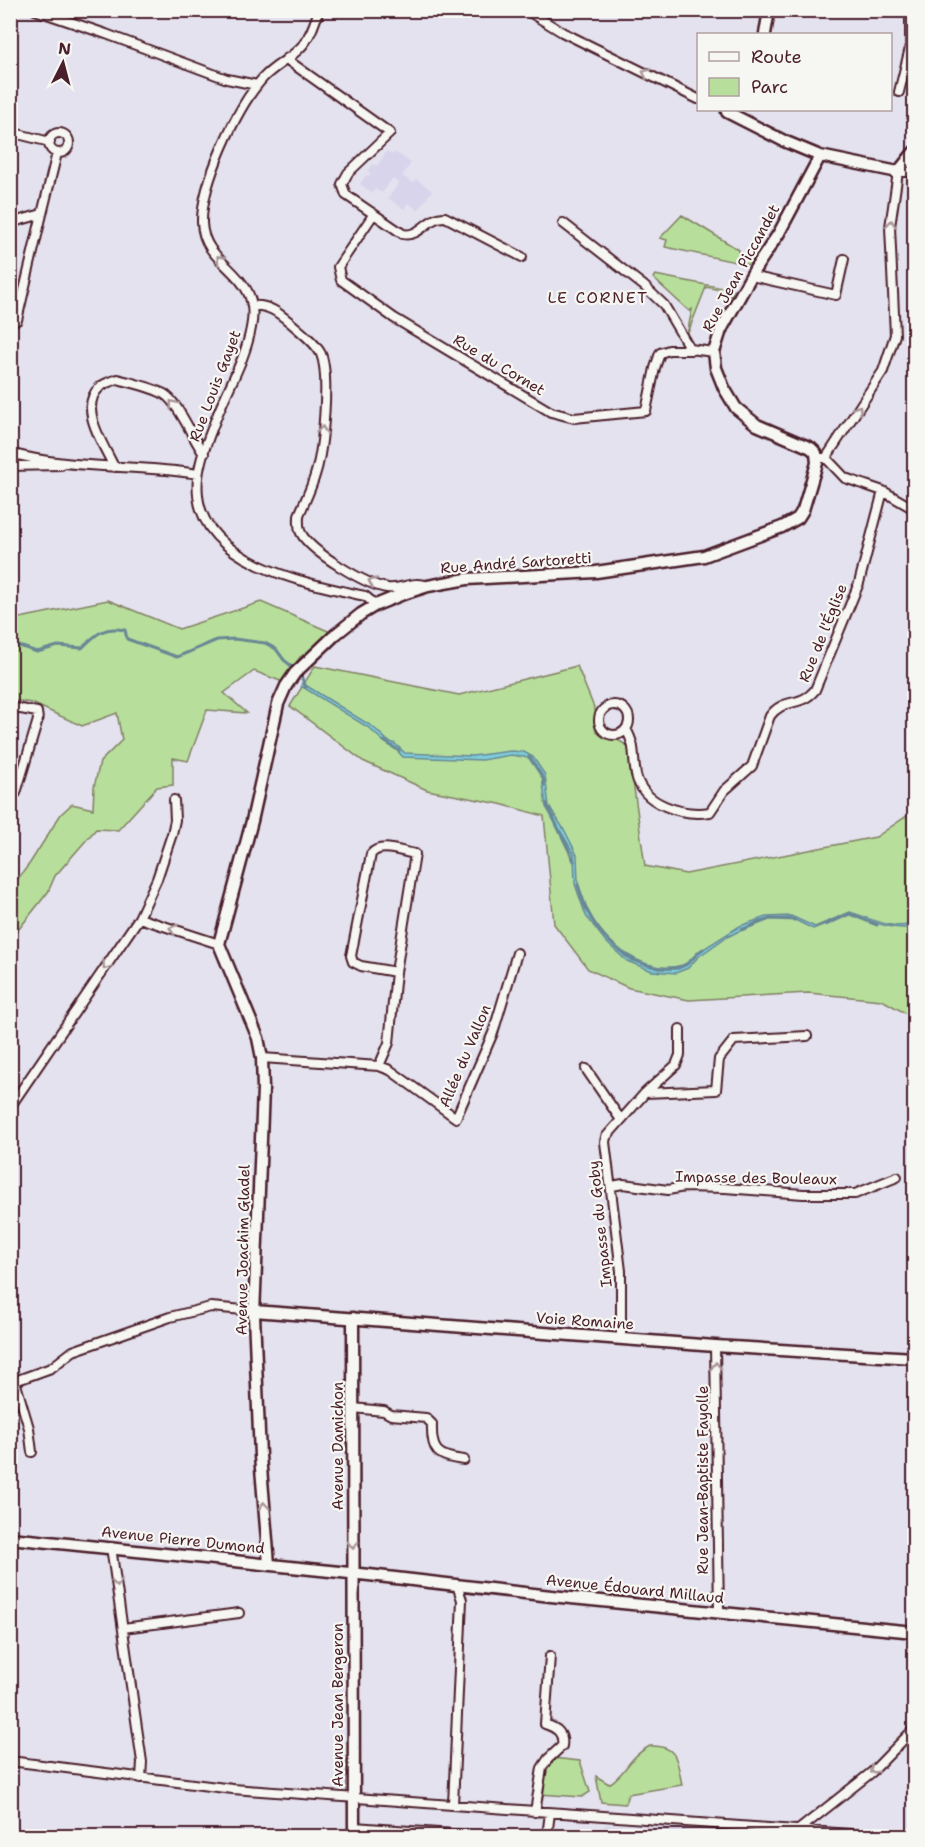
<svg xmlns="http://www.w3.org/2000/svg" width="925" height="1847" viewBox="0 0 925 1847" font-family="'Shantell Sans',sans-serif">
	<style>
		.built { fill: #d7d4ec }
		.green { fill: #b7df9b; stroke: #807f63; stroke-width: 1.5 }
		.water { fill: #7dcdda; stroke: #698794; stroke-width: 1.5 }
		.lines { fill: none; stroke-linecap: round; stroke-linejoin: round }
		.stream { stroke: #698794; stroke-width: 3 }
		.street-casing { stroke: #4a1f2b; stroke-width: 12 }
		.secondary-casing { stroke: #4a1f2b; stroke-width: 15 }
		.street { stroke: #f6f6f2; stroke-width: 8 }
		.secondary { stroke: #f6f6f2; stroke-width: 10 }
		.oneway { stroke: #a99598 }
		.labels { text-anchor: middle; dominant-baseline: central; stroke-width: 4.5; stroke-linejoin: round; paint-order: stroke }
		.street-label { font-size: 15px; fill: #4a1f2b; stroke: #f6f6f2 }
		.neighbourhood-label { font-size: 16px; letter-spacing: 1.5px; fill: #4a1f2b; stroke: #f6f6f2 }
	</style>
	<rect width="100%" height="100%" fill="#e4e2ee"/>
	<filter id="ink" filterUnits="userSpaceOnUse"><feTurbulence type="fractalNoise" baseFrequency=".0167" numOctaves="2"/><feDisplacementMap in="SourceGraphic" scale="12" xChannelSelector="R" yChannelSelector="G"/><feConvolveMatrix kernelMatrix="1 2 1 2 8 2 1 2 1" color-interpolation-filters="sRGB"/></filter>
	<g filter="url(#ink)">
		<path class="built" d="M 387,151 L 393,155 L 395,152 L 411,163 L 402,176 L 413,183 L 416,179 L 432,191 L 418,210 L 408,203 L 404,209 L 388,198 L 399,183 L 392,179 L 382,193 L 375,189 L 372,193 L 360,184 L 366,175 L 369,176 L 371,174 L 368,171 L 373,164 L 377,166 Z
			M 604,1825 L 685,1829 L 686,1836 L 606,1836 Z"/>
		<path class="green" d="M 682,215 L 739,250 L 739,253 L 751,259 L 749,265 L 665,247 L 667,240 L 660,238 Z
			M 655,275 L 733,290 L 730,298 L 729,292 L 706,287 L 687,335 L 692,309 L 689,311 L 653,278 Z
			M 108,600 L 179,629 L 261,602 L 335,634 L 300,657 L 283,682 L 254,671 L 224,693 L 247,713 L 207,710 L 188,761 L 173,758 L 173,785 L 157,787 L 118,830 L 96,829 L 55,876 L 48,892 L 11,939 L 11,888 L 30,863 L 61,814 L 72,804 L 93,809 L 94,787 L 100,762 L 122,740 L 117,713 L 82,726 L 32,703 L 11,700 L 11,622 L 20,618 Z
			M 315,666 L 459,695 L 577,666 L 604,732 L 628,746 L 645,866 L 686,874 L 876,837 L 914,811 L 914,1018 L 882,1000 L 808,993 L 689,1000 L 629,988 L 588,969 L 554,924 L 544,816 L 500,804 L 427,790 L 363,761 L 290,706 Z
			M 650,1746 C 679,1745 677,1762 682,1785 L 628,1794 L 625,1804 L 601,1802 L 596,1776 L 609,1784 C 627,1773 628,1757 650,1746 Z
			M 552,1758 L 580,1761 L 590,1792 L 582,1797 L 540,1794 L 546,1770 Z"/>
		<path class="water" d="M 302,683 L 373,727 L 388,741 L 395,744 L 405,753 L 472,756 L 511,751 L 524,752 L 533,757 L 545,775 L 549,806 L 565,831 L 577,855 L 578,883 L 590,917 L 608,940 L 626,957 L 633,961 L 660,969 L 678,969 L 687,965 L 697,953 L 740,926 L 766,917 L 791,916 L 815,927 L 850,912 C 872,919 891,930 914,924 L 914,927 C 891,931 872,921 850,914 L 813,929 L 791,918 L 770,919 L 757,922 L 725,938 L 698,957 L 688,968 L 676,973 L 652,971 L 627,961 L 606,942 L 586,916 L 575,884 L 574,854 L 546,807 L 542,776 L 531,758 L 511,755 L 482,760 L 403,757 L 394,747 L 384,742 L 369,728 L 301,686 Z"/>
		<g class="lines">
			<path class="stream" d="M 10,643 L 37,652 L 58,646 L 82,648 C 96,634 104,626 125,630 L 127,639 L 177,657 L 217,640 L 234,639 L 265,643 L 276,649 L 284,660 L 299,672 L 306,687
				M 384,741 L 399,751
				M 529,757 L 543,778 L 544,785
				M 546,803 L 574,861
				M 578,885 C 581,894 583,904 588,912 C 605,945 643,976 682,966 C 690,964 695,954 703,949
				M 826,925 L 850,914 L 877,925
				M 741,930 L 770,919 L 795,920"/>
			<g class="street-casing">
				<path id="street" d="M 35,10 L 106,34 L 227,79 L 257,85
					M 319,10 C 315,22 310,38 301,47 C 290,59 274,66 263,78 C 237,107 201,184 202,223 C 204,269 263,271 251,328 C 245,361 227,389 215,421 C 206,444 195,470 198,495 C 204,565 311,584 365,596 L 376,605
					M 526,10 L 562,32 L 698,99
					M 910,10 L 910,48 L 912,49
					M 286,59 L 390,133 L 348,173 L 342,184 L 346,195 L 403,234 C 420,238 428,216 445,217 L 522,257
					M 899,92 L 910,48
					M 10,132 L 50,142
					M49 143a10 10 0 1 1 20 0a10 10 0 1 1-20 0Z
					M 373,215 L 338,267 L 341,280 L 394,318 L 551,412 L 574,418 L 646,411 L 655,368 L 660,353 L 669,350 L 692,350
					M 10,223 L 42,214 L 57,153
					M 563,223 L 644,286 L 664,305 L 690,349 L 714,352
					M 751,276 L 836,295 L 844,259
					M 252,306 C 269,304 280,314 292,324 C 301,332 316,343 321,354 C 330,376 323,449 316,472 C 312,487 305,501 299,515 C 299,521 298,527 301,533 C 311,552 366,585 387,588 C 403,590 411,580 428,586
					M 10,322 L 17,320 L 42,214
					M 10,453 C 71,470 136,464 198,474
					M 821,458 L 826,458 L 845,478 L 883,491 L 914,509
					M 826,458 L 883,371 L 895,335 L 890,227 L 898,172 L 914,172
					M 10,466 L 61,465
					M 114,467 C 104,445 77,407 100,387 C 104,383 112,381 118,379 C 131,383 152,387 164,394 C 178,402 193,439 204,454
					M599 720a15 15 0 1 1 30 0a15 15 0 1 1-30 0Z
					M 10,707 L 37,712 L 38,720 L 16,793
					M 626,729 C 637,749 632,755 636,775 C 643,805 683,816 710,812 L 724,791 L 752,766 L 770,716 C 784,697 800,708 815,690 L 859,583 L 883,491
					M 139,918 L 219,944
					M 262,1058 L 379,1066 L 390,1070 L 456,1118 L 493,1033 L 517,953
					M 379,1066 L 389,1043 L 396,972 L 415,854 C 401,852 381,842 371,854 L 351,956 L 353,962 L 361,966 L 396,972
					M 586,1069 L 621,1120
					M 645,1093 L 716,1090 L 719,1059 L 734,1040 L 807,1036
					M 10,1107 L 139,918 L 157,879 L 172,834 L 175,820 L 174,800
					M 612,1186 L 623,1184 L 668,1190 L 684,1187 L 725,1188 L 803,1194 L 855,1194 L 897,1177
					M 621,1339 L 621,1271 L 605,1142 L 606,1137 L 645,1093 L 676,1065 L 680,1055 L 680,1029
					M 715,1346 L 719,1613
					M 353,1408 L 384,1411 L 391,1415 L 426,1418 L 432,1424 C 431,1451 437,1457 464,1460
					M 32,1452 L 29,1428 L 15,1381 L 51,1368 L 73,1351 L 170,1317 L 211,1307 L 254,1311
					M 111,1547 L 142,1762 L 141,1778
					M 123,1628 L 239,1613
					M 10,1761 L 233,1789 L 878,1836
					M 453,1805 L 462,1600 L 457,1585
					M 535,1812 L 542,1768 L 548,1759 L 562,1746 C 564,1733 557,1728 545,1724 L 550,1656
					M 354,1827 L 481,1836
					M 547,1836 L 550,1813
					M 791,1836 L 872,1772 L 914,1729"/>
			</g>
			<g class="secondary-casing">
				<path id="secondary" d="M 765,34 L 768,16 L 766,10
					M 728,110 L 727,112 L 784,141 L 820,156 L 898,172 L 914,152
					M 254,1311 L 715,1346 L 914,1358
					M 353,1318 L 354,1836
					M 10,1538 L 369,1575 L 551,1596 L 914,1632
					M 269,1564 L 260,1456 L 254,1315 L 263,1089 L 262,1058 L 258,1038 L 219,944 L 252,821 L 278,704 L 286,686 L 295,673 L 336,634 L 361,614 L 376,605 L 403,594 L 428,586 L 467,579 L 596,572 L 704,556 L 782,527 L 798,518 L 803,510 L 817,463 L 816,453 L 811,448 L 757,425 L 736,408 L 724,388 L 716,368 L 714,352 L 721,330 L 755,269 L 779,233 L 820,156"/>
			</g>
			<use href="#street" class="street"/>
			<use href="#secondary" class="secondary"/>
		</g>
		<defs><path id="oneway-chevron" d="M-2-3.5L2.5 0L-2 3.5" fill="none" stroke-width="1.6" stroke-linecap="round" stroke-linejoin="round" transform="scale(1.5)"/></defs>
		<g class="oneway">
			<use href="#oneway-chevron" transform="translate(646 73) rotate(-153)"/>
			<use href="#oneway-chevron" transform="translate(891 224) rotate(-85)"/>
			<use href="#oneway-chevron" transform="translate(220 259) rotate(-133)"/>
			<use href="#oneway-chevron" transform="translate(173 404) rotate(-128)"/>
			<use href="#oneway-chevron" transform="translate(858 409) rotate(-56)"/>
			<use href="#oneway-chevron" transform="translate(322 430) rotate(-85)"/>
			<use href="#oneway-chevron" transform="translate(372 582) rotate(-155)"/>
			<use href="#oneway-chevron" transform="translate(173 929) rotate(-162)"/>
			<use href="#oneway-chevron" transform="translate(106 966) rotate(125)"/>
			<use href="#oneway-chevron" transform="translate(716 1366) rotate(-91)"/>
			<use href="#oneway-chevron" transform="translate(264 1506) rotate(-95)"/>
			<use href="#oneway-chevron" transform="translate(353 1545) rotate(90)"/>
			<use href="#oneway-chevron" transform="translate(117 1583) rotate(82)"/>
			<use href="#oneway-chevron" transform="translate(873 1770) rotate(138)"/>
		</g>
	</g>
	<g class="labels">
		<g class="street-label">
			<text transform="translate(741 268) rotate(-61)">Rue Jean Piccandet</text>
			<text transform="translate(499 365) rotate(31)">Rue du Cornet</text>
			<text transform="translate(215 386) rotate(-69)">Rue Louis Gayet</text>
			<text transform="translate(516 563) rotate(-4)">Rue André Sartoretti</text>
			<text transform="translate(823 633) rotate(-68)">Rue de l'Église</text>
			<text transform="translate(465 1056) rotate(-67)">Allée du Vallon</text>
			<text transform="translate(756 1178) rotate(1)">Impasse des Bouleaux</text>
			<text transform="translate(600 1224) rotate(-96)">Impasse du Goby</text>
			<text transform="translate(243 1250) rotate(-89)">Avenue Joachim Gladel</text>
			<text transform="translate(585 1321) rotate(4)">Voie Romaine</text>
			<text transform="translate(338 1446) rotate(-90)">Avenue Damichon</text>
			<text transform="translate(703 1480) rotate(-90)">Rue Jean-Baptiste Fayolle</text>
			<text transform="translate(183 1540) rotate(6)">Avenue Pierre Dumond</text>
			<text transform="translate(635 1589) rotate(6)">Avenue Édouard Millaud</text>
			<text transform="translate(338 1705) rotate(-90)">Avenue Jean Bergeron</text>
		</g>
		<g class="neighbourhood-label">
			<text x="598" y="297">LE CORNET</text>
		</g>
	</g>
	<rect width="925" height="1847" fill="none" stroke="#f6f6f2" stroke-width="36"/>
	<rect x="18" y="18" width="889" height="1811" fill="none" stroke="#4a1f2b" stroke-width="2" filter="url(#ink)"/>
	<rect x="697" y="33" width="195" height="78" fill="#f6f6f2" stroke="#b1a0a2" stroke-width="1.5"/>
	<rect x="709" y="52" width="30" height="9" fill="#f6f6f2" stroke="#b1a0a2" stroke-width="1.5"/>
	<text x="751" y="63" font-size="18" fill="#4a1f2b">Route</text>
	<rect x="709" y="78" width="30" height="18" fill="#b7df9b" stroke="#b1a0a2" stroke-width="1.5"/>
	<text x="751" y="93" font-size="18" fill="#4a1f2b">Parc</text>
	<g transform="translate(63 63) rotate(6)" stroke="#f6f6f2" stroke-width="4.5" paint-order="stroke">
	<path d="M0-4.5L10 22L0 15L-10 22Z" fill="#4a1f2b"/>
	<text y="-9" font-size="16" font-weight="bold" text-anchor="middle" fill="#4a1f2b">N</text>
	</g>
</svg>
